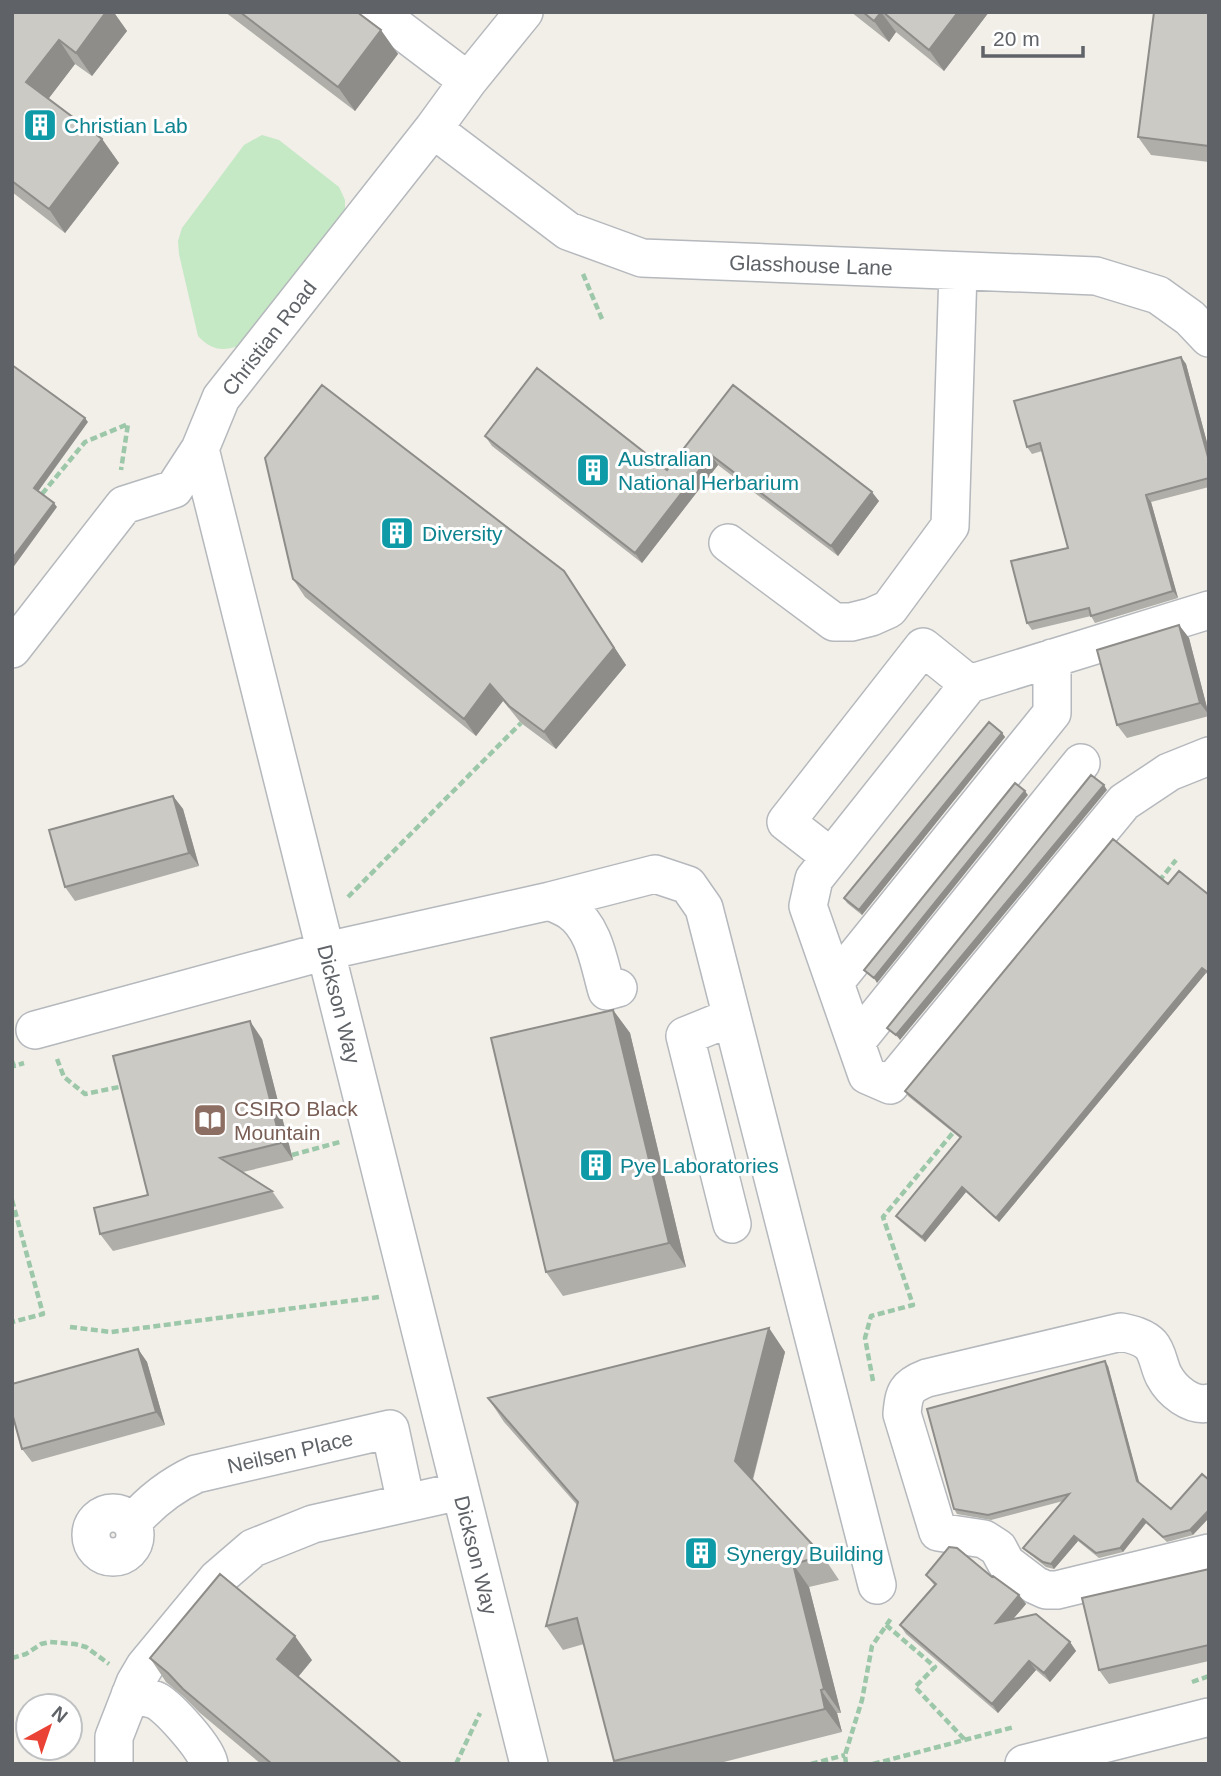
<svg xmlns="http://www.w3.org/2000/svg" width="1221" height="1776" viewBox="0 0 1221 1776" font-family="Helvetica,sans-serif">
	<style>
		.green { fill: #c5e8c5 }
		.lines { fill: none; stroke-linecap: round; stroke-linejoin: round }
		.minor-casing { stroke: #b5b8bc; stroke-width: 40 }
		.path { stroke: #9cc7a9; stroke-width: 4.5; stroke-dasharray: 7 3.5; stroke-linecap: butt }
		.minor { stroke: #fff; stroke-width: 37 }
		.wall { fill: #afaea9 }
		.shaded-wall { fill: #8f8d8a }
		.building { fill: #cccac5; stroke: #8f8d8a; stroke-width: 2 }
		.labels { text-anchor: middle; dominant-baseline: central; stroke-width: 6; stroke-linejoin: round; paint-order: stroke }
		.culture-label { font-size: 21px; fill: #0d838f; stroke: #fff; text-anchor: start }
		.street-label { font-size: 21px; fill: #5f6368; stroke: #fff }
		.education-label { font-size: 21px; fill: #785e54; stroke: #fff; text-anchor: start }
	</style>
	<rect width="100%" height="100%" fill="#f1efe8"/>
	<path class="green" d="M 262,135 L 279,140 L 339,187 L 345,200 L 345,216 L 247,343 C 226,351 214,353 198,336 L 179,254 L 178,241 L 182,228 L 244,145 Z"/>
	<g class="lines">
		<g class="minor-casing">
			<path id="minor" d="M 377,12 L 468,81
				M 433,129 L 568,231 L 642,258 L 1096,276 L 1158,295 L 1190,318 L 1209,338
				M 200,449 L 529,1764
				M 728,543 L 834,622 L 851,622 L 871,617 L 889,609 L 950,526 L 958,271
				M 1209,610 L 969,684 L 814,879 L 808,906 L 867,1075 L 890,1085 L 1124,802 L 1169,772 L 1209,756
				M 12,649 L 124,505 L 174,489 L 200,449 L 221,398 L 433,129 L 468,81 L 524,12
				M 831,857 L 786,822 L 923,647 L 969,684
				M 550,901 L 655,874 L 688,885 L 704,908 L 877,1585
				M 835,982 L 1052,713 L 1052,658
				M 35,1030 L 326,951 L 550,901 C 556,904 564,907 570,911 C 595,928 599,964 607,991 L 618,988
				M 856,1042 L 1081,763
				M 732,1224 L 685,1036 L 732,1017
				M 1209,1403 C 1191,1407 1172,1391 1164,1376 C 1159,1367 1158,1353 1151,1345 C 1144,1337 1131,1334 1121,1332 L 927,1378 C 906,1386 904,1392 902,1414 L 938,1532 L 984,1539 L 998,1548 L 1006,1563 L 1035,1585 L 1046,1590 L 1057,1590 L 1209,1553
				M91 1535a22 22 0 1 1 44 0a22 22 0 1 1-44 0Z
				M 132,1523 C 151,1501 170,1486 196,1474 L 390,1429 L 406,1503
				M 130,1695 C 138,1697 149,1697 157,1701 C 170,1709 207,1749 209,1764
				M 114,1764 L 114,1737 L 135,1683 L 145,1666 L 217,1579 L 253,1548 L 313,1524 L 460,1491
				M 1024,1764 L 1209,1717"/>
		</g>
		<path class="path" d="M 583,274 L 602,319
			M 42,494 L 85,442 L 128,424 L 121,470
			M 1159,881 L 1176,860
			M 348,897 L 521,723
			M 57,1059 L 64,1077 L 85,1094 L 124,1086
			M 12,1061 L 14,1066 L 24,1063
			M 292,1155 L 340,1142
			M 12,1200 L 43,1314 L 12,1322
			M 70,1327 L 111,1332 L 379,1297
			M 873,1381 L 865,1338 L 871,1316 L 913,1305 L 883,1217 L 956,1129
			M 886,1625 L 935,1667 L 915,1687 L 965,1740
			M 12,1658 L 26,1654 L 41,1644 L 50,1642 L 75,1644 L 86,1647 L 109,1664
			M 1192,1682 L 1209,1676
			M 456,1764 L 480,1713
			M 811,1764 L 845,1755
			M 846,1764 L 845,1755 L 862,1700 L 872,1646 L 892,1617
			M 873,1764 L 1014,1727"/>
		<use href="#minor" class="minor"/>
	</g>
	<path class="wall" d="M 12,12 L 116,12 L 115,14 L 127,31 L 92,76 L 75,64 L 48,99 L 102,139 L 119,163 L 65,233 L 12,192 Z
		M 225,12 L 357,12 L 398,54 L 355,111 Z
		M 851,12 L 989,12 L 944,71 L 896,32 L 889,42 Z
		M 1209,12 L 1209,162 L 1151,155 L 1138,137 Z
		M 1181,357 L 1186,364 L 1209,450 L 1209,487 L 1151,502 L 1178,598 L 1095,623 L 1091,616 L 1032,630 L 1027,623 L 1068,548 L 1042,451 L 1032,454 L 1027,447 Z
		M 733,385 L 879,501 L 838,556 L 718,465 L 642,563 L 492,446 L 485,436 L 667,470 Z
		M 564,571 L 626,665 L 556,749 L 521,723 L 503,701 L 476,736 L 305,597 L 293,579 Z
		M 1179,625 L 1189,638 L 1209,716 L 1127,738 L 1117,725 Z
		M 1002,733 L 1005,737 L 862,915 L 847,903 L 844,898 Z
		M 173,796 L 183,809 L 199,866 L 75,901 L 65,887 Z
		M 1168,884 L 1209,895 L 1209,975 L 1206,973 L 999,1222 L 966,1192 L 925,1242 L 900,1221 L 896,1216 L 960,1138 L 908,1096 L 905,1091 Z
		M 613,1010 L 630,1033 L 686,1267 L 563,1296 L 546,1272 Z
		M 262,1039 L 293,1160 L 243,1172 L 272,1191 L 284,1208 L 113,1251 L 100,1234 L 148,1195 Z
		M 769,1328 L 785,1352 L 753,1480 L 823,1556 L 839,1580 L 809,1587 L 841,1713 L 837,1713 L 842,1732 L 716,1764 L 616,1764 L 614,1761 L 584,1644 L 563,1650 L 546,1626 L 577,1505 L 504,1422 L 488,1398 Z
		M 138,1349 L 147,1362 L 165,1425 L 32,1462 L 22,1449 Z
		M 1108,1366 L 1139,1483 L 1171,1509 L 1202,1474 L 1193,1535 L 1167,1542 L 1146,1523 L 1123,1552 L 1099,1558 L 1078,1541 L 1054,1569 L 1046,1567 L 1027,1552 L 1023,1548 L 1063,1501 L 991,1520 L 957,1514 L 954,1509 Z
		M 1209,1569 L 1209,1661 L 1109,1684 L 1099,1670 Z
		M 926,1575 L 992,1577 L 1019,1595 L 1026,1604 L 1013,1619 L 1070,1642 L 1076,1651 L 1050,1682 L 1036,1670 L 998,1713 L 906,1634 L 900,1625 L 935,1586 Z
		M 150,1658 L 312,1660 L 298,1677 L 402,1764 L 261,1764 L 200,1713 L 184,1697 L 166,1682 Z"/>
	<path class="shaded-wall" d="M 106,12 L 116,12 L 115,14 L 127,31 L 92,76 L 76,53 Z
		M 881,12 L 896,32 L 889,42 L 874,21 Z
		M 958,12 L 989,12 L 944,71 L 929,50 Z
		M 381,30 L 398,54 L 355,111 L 338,87 Z
		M 59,40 L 75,64 L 43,106 L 26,82 Z
		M 102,139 L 119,163 L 65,233 L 49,209 Z
		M 1181,357 L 1186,364 L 1209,450 L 1209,461 Z
		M 85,418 L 88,422 L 37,493 L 34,488 Z
		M 711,455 L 718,465 L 642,563 L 635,553 Z
		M 872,492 L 879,501 L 838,556 L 831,546 Z
		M 1146,495 L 1151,502 L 1178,598 L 1173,591 Z
		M 54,503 L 57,507 L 12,569 L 12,559 Z
		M 564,571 L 626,665 L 556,749 L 544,732 Z
		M 1179,625 L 1189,638 L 1209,715 L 1200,703 Z
		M 490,684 L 503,701 L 476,736 L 464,719 Z
		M 1002,733 L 1005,737 L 862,915 L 859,910 Z
		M 1104,785 L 1107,790 L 900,1040 L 896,1035 Z
		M 1025,791 L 1028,795 L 877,983 L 874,978 Z
		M 173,796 L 183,809 L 199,866 L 189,853 Z
		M 1202,968 L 1206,973 L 999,1222 L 996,1218 Z
		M 613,1010 L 630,1033 L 686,1267 L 669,1243 Z
		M 250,1021 L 262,1039 L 293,1160 L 281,1143 Z
		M 962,1187 L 966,1192 L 925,1242 L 922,1237 Z
		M 769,1328 L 785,1352 L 751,1485 L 735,1461 Z
		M 138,1349 L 147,1362 L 165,1425 L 156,1412 Z
		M 1105,1361 L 1108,1366 L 1140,1485 L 1137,1481 Z
		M 1209,1510 L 1209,1518 L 1193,1535 L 1190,1530 Z
		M 1143,1519 L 1146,1523 L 1123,1552 L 1120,1548 Z
		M 1074,1536 L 1078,1541 L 1054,1569 L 1051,1564 Z
		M 793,1564 L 809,1587 L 841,1713 L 824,1689 Z
		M 1019,1595 L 1026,1604 L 1002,1632 L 996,1623 Z
		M 295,1636 L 312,1660 L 293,1683 L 277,1659 Z
		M 1070,1642 L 1076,1651 L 1050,1682 L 1044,1673 Z
		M 1029,1661 L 1036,1670 L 998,1713 L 992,1704 Z
		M 821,1690 L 837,1713 L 842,1732 L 825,1709 Z"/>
	<path class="building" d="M 12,12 L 106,12 L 76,53 L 59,40 L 26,82 L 102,139 L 49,209 L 12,181 Z
		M 240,12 L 357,12 L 381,30 L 338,87 Z
		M 863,12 L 881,12 L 874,21 Z
		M 883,12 L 958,12 L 929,50 Z
		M 1154,12 L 1209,12 L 1209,146 L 1138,137 Z
		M 1181,357 L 1209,461 L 1209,478 L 1146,495 L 1173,591 L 1091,616 L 1089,608 L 1027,623 L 1011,561 L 1068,548 L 1040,443 L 1027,447 L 1014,401 Z
		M 12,365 L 85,418 L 34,488 L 54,503 L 12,559 Z
		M 537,368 L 667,470 L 733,385 L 872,492 L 831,546 L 711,455 L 635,553 L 485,436 Z
		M 322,385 L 564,571 L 614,648 L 544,732 L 509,706 L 490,684 L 464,719 L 293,579 L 265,458 Z
		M 1179,625 L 1200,703 L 1117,725 L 1097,650 Z
		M 989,722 L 1002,733 L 859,910 L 844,898 Z
		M 1091,775 L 1104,785 L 896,1035 L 887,1028 Z
		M 1015,783 L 1025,791 L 874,978 L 864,970 Z
		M 173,796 L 189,853 L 65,887 L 49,830 Z
		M 1113,839 L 1168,884 L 1179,871 L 1209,895 L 1209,973 L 1202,968 L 996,1218 L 962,1187 L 922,1237 L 896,1216 L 961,1137 L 905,1091 Z
		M 613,1010 L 669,1243 L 546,1272 L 491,1038 Z
		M 250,1021 L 281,1143 L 220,1158 L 272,1191 L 100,1234 L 94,1208 L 148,1195 L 113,1056 Z
		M 769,1328 L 735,1461 L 823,1556 L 793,1564 L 824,1689 L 821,1690 L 825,1709 L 614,1761 L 577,1618 L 546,1626 L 578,1502 L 488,1398 Z
		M 138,1349 L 156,1412 L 22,1449 L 12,1413 L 12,1384 Z
		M 1105,1361 L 1137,1481 L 1171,1509 L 1202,1474 L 1209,1480 L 1209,1510 L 1190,1530 L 1163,1537 L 1143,1519 L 1120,1548 L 1096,1553 L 1074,1536 L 1051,1564 L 1043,1562 L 1023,1548 L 1069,1494 L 988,1515 L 954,1509 L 927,1409 Z
		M 949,1547 L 957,1548 L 992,1577 L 993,1576 L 1019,1595 L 996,1623 L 1036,1614 L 1070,1642 L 1044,1673 L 1029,1661 L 992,1704 L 900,1625 L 936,1584 L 926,1575 Z
		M 1209,1569 L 1209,1645 L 1099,1670 L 1082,1598 Z
		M 220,1574 L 295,1636 L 277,1659 L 402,1764 L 272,1764 L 183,1689 L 168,1673 L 150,1658 Z"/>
	<defs>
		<g id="building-square" transform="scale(1.75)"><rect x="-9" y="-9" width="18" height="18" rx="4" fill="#0f9aa8" stroke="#fff"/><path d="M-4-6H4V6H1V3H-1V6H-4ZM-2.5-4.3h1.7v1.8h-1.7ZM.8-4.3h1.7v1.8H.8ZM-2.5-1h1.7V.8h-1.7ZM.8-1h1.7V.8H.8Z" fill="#fff"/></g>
		<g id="library-square" transform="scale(1.75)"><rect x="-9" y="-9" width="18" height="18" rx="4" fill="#8d6e63" stroke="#fff"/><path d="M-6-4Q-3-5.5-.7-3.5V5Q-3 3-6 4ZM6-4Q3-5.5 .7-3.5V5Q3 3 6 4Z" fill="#fff"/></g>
	</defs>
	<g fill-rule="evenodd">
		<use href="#building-square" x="40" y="125"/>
		<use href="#building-square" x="593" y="470"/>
		<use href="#building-square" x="397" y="533"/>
		<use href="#library-square" x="210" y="1120"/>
		<use href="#building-square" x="596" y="1165"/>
		<use href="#building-square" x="701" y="1553"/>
	</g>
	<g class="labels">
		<g class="culture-label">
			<text x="64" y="125">Christian Lab</text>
			<text x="618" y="458">Australian<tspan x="618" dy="24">National Herbarium</tspan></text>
			<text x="422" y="533">Diversity</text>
			<text x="620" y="1165">Pye Laboratories</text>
			<text x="726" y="1553">Synergy Building</text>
		</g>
		<g class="street-label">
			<text transform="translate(811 265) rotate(2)">Glasshouse Lane</text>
			<text transform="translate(269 338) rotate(-52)">Christian Road</text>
			<text transform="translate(339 1004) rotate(76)">Dickson Way</text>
			<text transform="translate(290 1452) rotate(-13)">Neilsen Place</text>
			<text transform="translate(476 1555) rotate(76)">Dickson Way</text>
		</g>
		<g class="education-label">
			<text x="234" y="1108">CSIRO Black<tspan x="234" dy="24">Mountain</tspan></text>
		</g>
	</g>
	<rect width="1221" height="1776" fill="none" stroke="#5f6368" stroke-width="28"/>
	<g transform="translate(49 1727) rotate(40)"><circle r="33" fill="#ffffff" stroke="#bfc1c3" stroke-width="2"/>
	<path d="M0-5L12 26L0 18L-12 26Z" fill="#ea4335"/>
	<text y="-10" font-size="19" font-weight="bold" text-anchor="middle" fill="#5f6368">N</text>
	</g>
	<path d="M983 46v10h100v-10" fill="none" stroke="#5f6368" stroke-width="3.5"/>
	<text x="993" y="46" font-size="21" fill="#5f6368" stroke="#ffffff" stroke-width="5" paint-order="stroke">20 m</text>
</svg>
